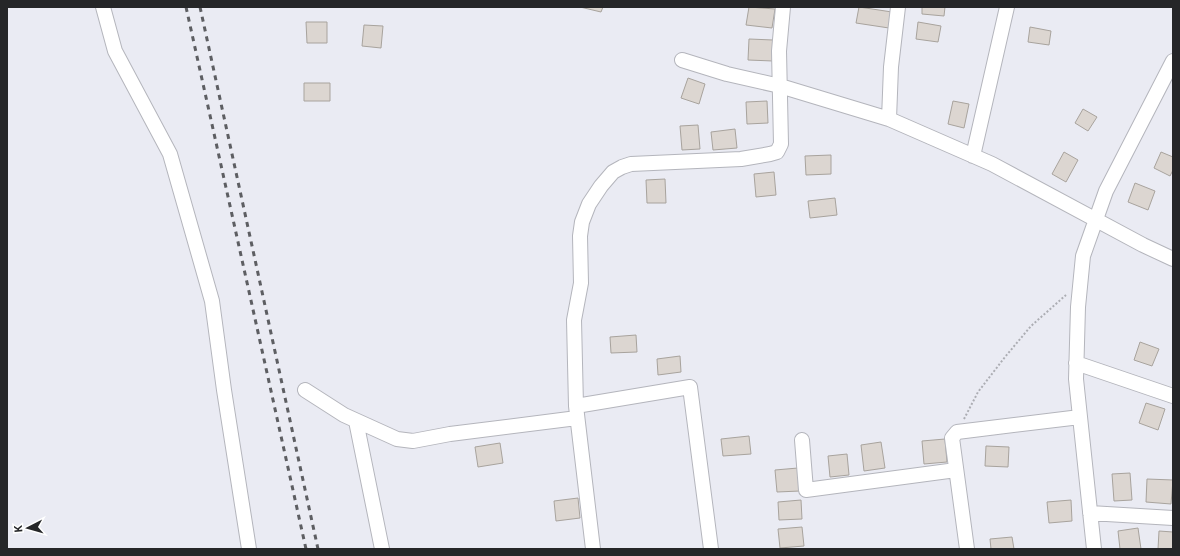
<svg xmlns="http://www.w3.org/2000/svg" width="1180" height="556" viewBox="0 0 1180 556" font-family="'Open Sans',sans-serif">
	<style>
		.building { fill: #dcd6d1; stroke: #a8a39d }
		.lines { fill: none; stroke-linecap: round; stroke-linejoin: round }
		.street-casing { stroke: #b4b5bc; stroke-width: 16 }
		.path { stroke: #acadb3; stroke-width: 2; stroke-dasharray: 2 2; stroke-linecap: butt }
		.street { stroke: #fff; stroke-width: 14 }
		.rail { stroke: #5d5e62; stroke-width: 3; stroke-dasharray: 5 5; stroke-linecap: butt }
	</style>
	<rect width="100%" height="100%" fill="#eaebf3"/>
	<path class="building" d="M 580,7 L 603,7 L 601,12 Z
		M 749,7 L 775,9 L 772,28 L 746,25 Z
		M 859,7 L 892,12 L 889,28 L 856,23 Z
		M 922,7 L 945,7 L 944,16 L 922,14 Z
		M 306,22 L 327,22 L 327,43 L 307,43 Z
		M 918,22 L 941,26 L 938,42 L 916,39 Z
		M 364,25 L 383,26 L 381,48 L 362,46 Z
		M 1030,27 L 1051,31 L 1049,45 L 1028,42 Z
		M 749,39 L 773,40 L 773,61 L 748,60 Z
		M 688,78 L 705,84 L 699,104 L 681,98 Z
		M 304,83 L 330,83 L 330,101 L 304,101 Z
		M 767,101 L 768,123 L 747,124 L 746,102 Z
		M 953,101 L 969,104 L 964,128 L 948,124 Z
		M 1083,109 L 1097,117 L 1088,131 L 1075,123 Z
		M 698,125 L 700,149 L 682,150 L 680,126 Z
		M 735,129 L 737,148 L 713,150 L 711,132 Z
		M 1064,152 L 1078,160 L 1066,182 L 1052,174 Z
		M 1161,152 L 1173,157 L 1173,170 L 1170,176 L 1154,168 Z
		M 831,155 L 831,174 L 806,175 L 805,156 Z
		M 774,172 L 776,195 L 756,197 L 754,174 Z
		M 665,179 L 666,203 L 647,203 L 646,180 Z
		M 1135,183 L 1155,191 L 1148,210 L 1128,202 Z
		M 835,198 L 837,215 L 810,218 L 808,201 Z
		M 636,335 L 637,352 L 611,353 L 610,337 Z
		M 1140,342 L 1159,349 L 1152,366 L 1134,360 Z
		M 680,356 L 681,372 L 658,375 L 657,359 Z
		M 1146,403 L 1165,409 L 1158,430 L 1139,423 Z
		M 749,436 L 751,454 L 723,456 L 721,439 Z
		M 945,439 L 947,462 L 924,464 L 922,441 Z
		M 881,442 L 885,468 L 864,471 L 861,445 Z
		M 500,443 L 503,463 L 478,467 L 475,447 Z
		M 986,446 L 1009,447 L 1008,467 L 985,466 Z
		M 847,454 L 849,475 L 830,477 L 828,456 Z
		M 798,468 L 800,491 L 777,492 L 775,470 Z
		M 1130,473 L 1132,500 L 1114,501 L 1112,474 Z
		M 1147,479 L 1173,480 L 1171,504 L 1146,502 Z
		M 578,498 L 580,518 L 556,521 L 554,501 Z
		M 801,500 L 802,519 L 779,520 L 778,502 Z
		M 1071,500 L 1072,521 L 1049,523 L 1047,502 Z
		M 802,527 L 804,546 L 780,548 L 778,529 Z
		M 1138,528 L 1141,549 L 1120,549 L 1118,531 Z
		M 1159,531 L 1173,532 L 1173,549 L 1158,549 Z
		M 1012,537 L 1014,549 L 991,549 L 990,539 Z"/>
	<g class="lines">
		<g class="street-casing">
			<path id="street" d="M 103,7 L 115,51 L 170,154 L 212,301 L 224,390 L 249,549
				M 682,60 L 727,74 L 780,86 L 889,119 L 992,164 L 1143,245 L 1173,259
				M 889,119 L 891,67 L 898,7
				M 973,156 L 1007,7
				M 1076,363 L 1173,396
				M 305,390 L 344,415 L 397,439 L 413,441 L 450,434 L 577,418
				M 576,406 L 690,387 L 711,549
				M 356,421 L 382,549
				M 802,440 L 806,490 L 956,470
				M 1090,513 L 1173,518
				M 593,549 L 576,406 L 574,320 L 581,283 L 580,236 L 582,222 L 589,204 L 601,186 L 613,172 L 622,167 L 631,164 L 741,159 L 770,154 L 777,152 L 781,144 L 779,51 L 783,7
				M 967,549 L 952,438 L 957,432 L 1080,417
				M 1094,549 L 1076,379 L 1078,307 L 1083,256 L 1106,191 L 1173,61"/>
		</g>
		<path class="path" d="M 964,419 L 978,392 L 1005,357 L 1031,326 L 1066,295"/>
		<use href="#street" class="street"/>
		<path class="rail" d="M 186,7 L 306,549
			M 200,7 L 318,549"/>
	</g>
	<rect width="1180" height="556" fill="none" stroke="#252628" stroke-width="16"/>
	<g transform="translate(28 528) rotate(264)" stroke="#ffffff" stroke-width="3" paint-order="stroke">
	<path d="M0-3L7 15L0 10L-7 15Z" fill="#252628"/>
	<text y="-6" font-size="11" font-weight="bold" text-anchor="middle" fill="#252628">K</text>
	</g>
</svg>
